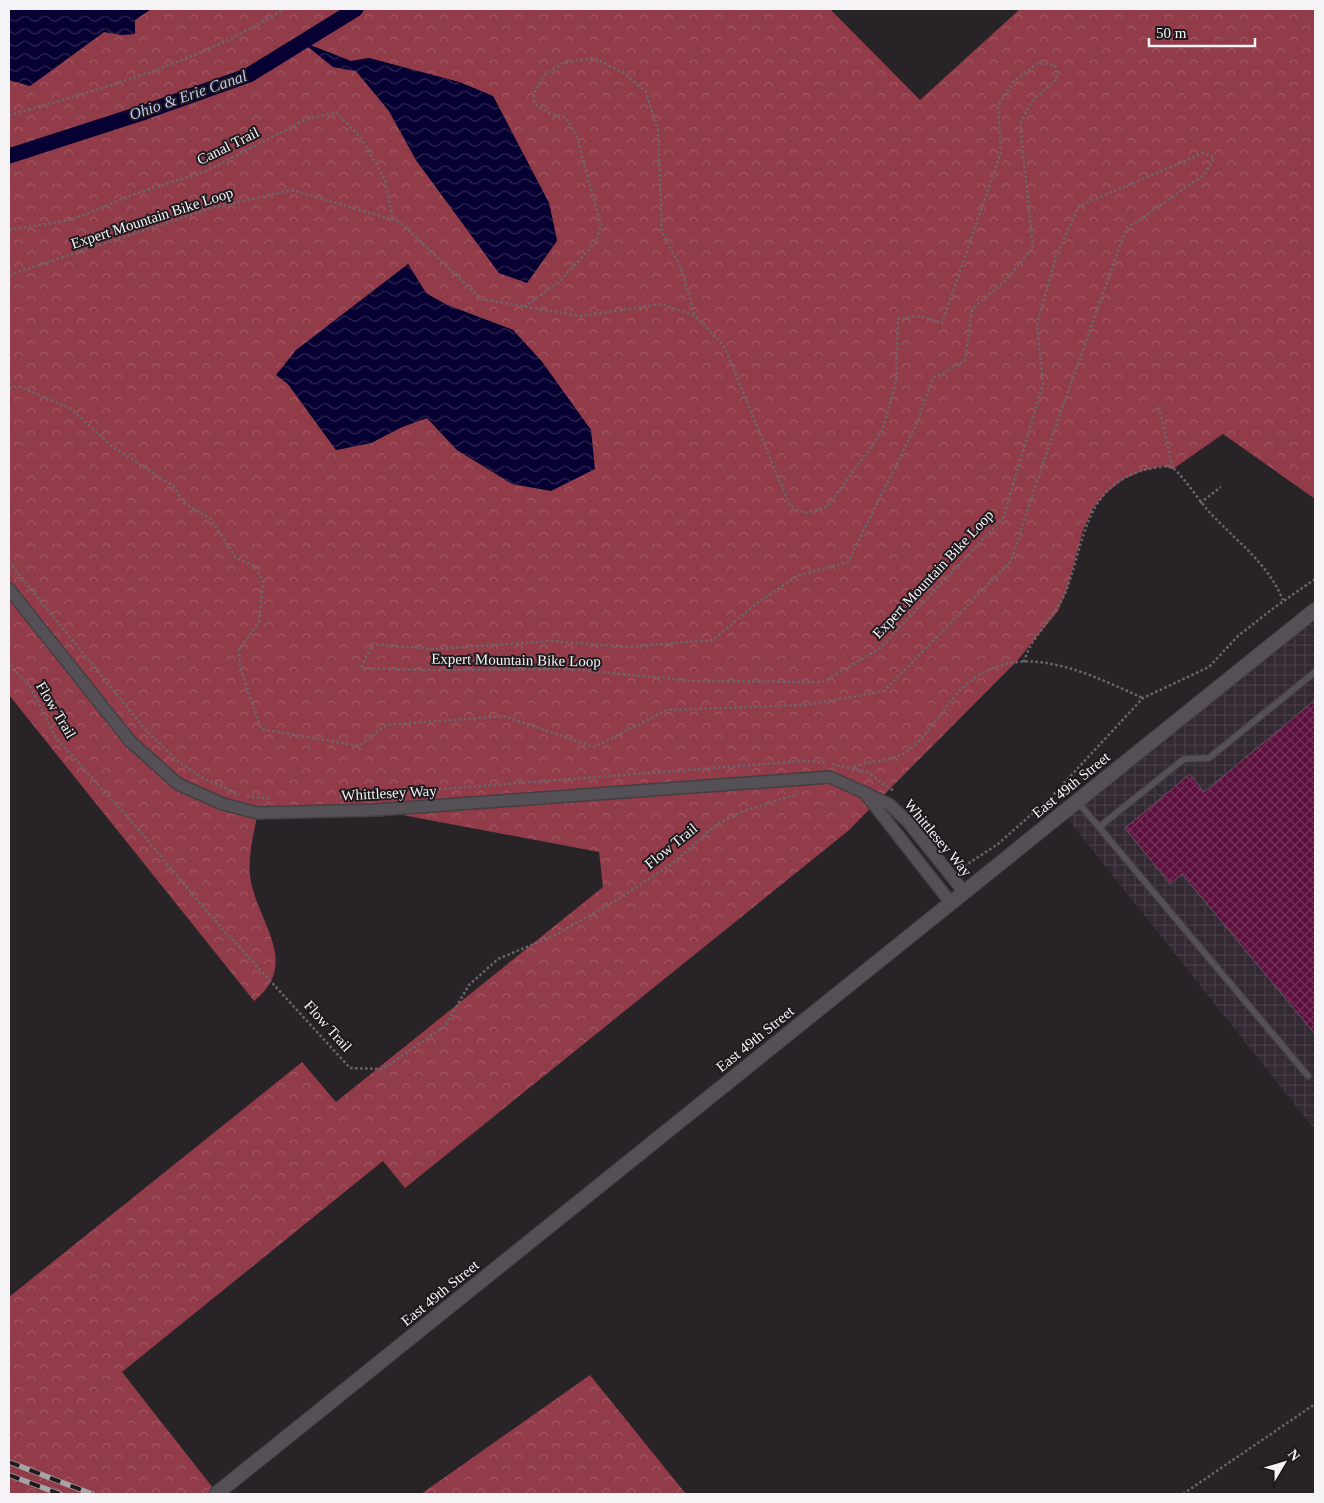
<svg xmlns="http://www.w3.org/2000/svg" width="1324" height="1503" viewBox="0 0 1324 1503" font-family="'Times New Roman',serif">
	<style>
		.industrial { fill: url(#industrial-grid) }
		.forest { fill: url(#forest-crowns); fill-rule: evenodd }
		.water { fill: url(#water-waves) }
		.lines { fill: none; stroke-linecap: round; stroke-linejoin: round }
		.canal { stroke: #070032; stroke-width: 15 }
		.building { fill: url(#building-cross-hatch); stroke: #5d575a }
		.service-casing { stroke: #433f43; stroke-width: 8 }
		.minor-casing { stroke: #433f43; stroke-width: 14 }
		.tertiary-casing { stroke: #433f43; stroke-width: 16 }
		.path { stroke: #6a666a; stroke-width: 2.5; stroke-dasharray: 2.5 2.5; stroke-linecap: butt }
		.service { stroke: #545055; stroke-width: 5.5 }
		.minor { stroke: #545055; stroke-width: 11 }
		.tertiary { stroke: #545055; stroke-width: 14 }
		.rail-casing { stroke: #a7a4a7; stroke-width: 5.5 }
		.rail { stroke: #1d191d; stroke-width: 4; stroke-dasharray: 11; stroke-linecap: butt }
		.labels { text-anchor: middle; dominant-baseline: central; stroke-width: 4; stroke-linejoin: round; paint-order: stroke }
		.street-label { font-size: 15px; fill: #f6f3f6; stroke: #1d191d }
		.water-label { font-size: 16px; font-style: italic; fill: #c0c8f2; stroke: #1d191d }
	</style>
	<defs>
		<pattern id="industrial-grid" width="8" height="8" patternUnits="userSpaceOnUse" patternTransform="scale(1.25)"><rect width="8" height="8" fill="#322932"/><path d="M0 4h8M4 0v8" fill="none" stroke="#463e46"/></pattern>
		<pattern id="forest-crowns" width="20" height="18" patternUnits="userSpaceOnUse" patternTransform="scale(1.25)"><rect width="20" height="18" fill="#923b49"/><path d="M2 6a3 3 0 1 1 6 0M12 15a3 3 0 1 1 6 0" fill="none" stroke="#a25864"/></pattern>
		<pattern id="water-waves" width="16" height="10" patternUnits="userSpaceOnUse" patternTransform="scale(1.25)"><rect width="16" height="10" fill="#070032"/><path d="M0 5q4-4 8 0t8 0" fill="none" stroke="#2c2650"/></pattern>
		<pattern id="building-cross-hatch" width="8" height="8" patternUnits="userSpaceOnUse" patternTransform="scale(1.25)"><rect width="8" height="8" fill="#5d103e"/><path d="M0 0l8 8M0 8l8-8" fill="none" stroke="#75335a"/></pattern>
	</defs>
	<rect width="100%" height="100%" fill="#272327"/>
	<path class="industrial" d="M 1315,610 L 1315,1130 L 1063,813 Z"/>
	<path class="forest" d="M 151,9 L 830,9 L 920,100 L 1020,9 L 1315,9 L 1315,499 L 1223,434 L 1173,469 L 1163,466 L 1142,471 L 1124,479 L 1106,493 L 1093,508 L 1083,530 L 1067,589 L 1058,611 L 1016,662 L 848,831 L 405,1188 L 383,1161 L 122,1372 L 217,1493 L 9,1494 L 9,1297 L 302,1062 L 336,1102 L 603,887 L 599,852 L 376,810 L 258,813 C 253,835 247,860 251,882 C 260,925 300,965 254,1001 L 9,695 L 9,80 L 30,86 L 104,32 L 123,35 L 135,20 ZM 305,43 L 351,61 L 369,58 L 459,82 L 493,96 L 549,203 L 557,240 L 527,282 L 499,273 L 416,160 L 389,111 L 356,71 L 333,67 ZM 408,264 L 426,293 L 447,305 L 513,330 L 543,363 L 457,450 L 427,418 L 402,427 L 371,443 L 336,450 L 288,384 Z
		M 590,1375 L 686,1494 L 421,1494 Z"/>
	<path class="water" d="M 9,9 L 151,9 L 135,20 L 135,34 L 123,35 L 104,32 L 30,86 L 9,80 Z
		M 302,42 L 351,61 L 369,58 L 459,82 L 493,96 L 549,203 L 557,241 L 527,283 L 499,273 L 416,160 L 389,111 L 356,71 L 333,67 Z
		M 408,264 L 426,293 L 447,305 L 513,330 L 543,363 L 591,430 L 595,469 L 551,491 L 512,484 L 457,450 L 427,418 L 402,427 L 371,443 L 336,450 L 288,384 L 276,375 L 296,350 Z"/>
	<g class="lines">
		<path class="canal" d="M 9,156 L 145,112 L 249,75 L 356,9"/>
	</g>
	<path class="building" d="M 1315,700 L 1315,1034 L 1182,874 L 1170,884 L 1125,828 L 1190,774 L 1204,792 Z"/>
	<g class="lines">
		<g class="service-casing">
			<path id="service" d="M 1077,801 L 1308,1076
				M 1099,827 L 1184,759 L 1209,758 L 1315,672"/>
		</g>
		<g class="minor-casing">
			<path id="minor" d="M 9,589 L 130,741 L 178,784 L 223,804 L 258,813 L 376,810 L 830,777 L 889,804 L 908,822 L 964,892
				M 864,792 L 951,903"/>
		</g>
		<g class="tertiary-casing">
			<path id="tertiary" d="M 216,1494 L 1315,610"/>
		</g>
		<path class="path" d="M 9,115 C 103,89 201,61 284,9
			M 9,230 L 71,220 L 135,194 L 206,171 L 307,119 L 336,112 L 361,138 L 385,180 L 393,220
			M 9,275 L 215,207 L 292,190 L 400,222 L 481,299 L 580,316 L 662,304 L 695,316 L 724,346 L 790,506 L 805,513 L 827,507 L 882,432 L 896,381 L 898,319 L 920,316 L 942,323 L 1001,152 L 998,106 L 1014,81 L 1038,63 L 1055,65 L 1057,79 L 1031,102 L 1020,124 L 1033,248 L 1004,282 L 972,309 L 965,361 L 933,378 L 916,425 L 848,562 L 797,576 L 757,603 L 713,640 L 626,647 L 552,641 L 434,649 L 372,644 L 361,668 L 425,670 L 570,669 L 696,681 L 822,682 L 879,649 L 1003,518 L 1043,384 L 1037,324 L 1056,256 L 1079,206 L 1203,153 L 1214,158 L 1204,175 L 1126,229 L 1054,431 L 1011,561 L 884,691 L 807,705 L 667,710 L 594,747 L 504,716 L 386,725 L 359,746 L 261,729 L 240,667 L 239,650 L 259,622 L 263,582 L 255,566 L 236,558 L 210,518 L 184,503 L 173,486 L 113,447 L 70,408 L 18,386 L 9,388
			M 524,307 L 559,282 L 596,242 L 601,225 L 576,134 L 565,117 L 549,113 L 534,103 L 534,93 L 544,75 L 563,63 L 594,58 L 624,73 L 646,92 L 658,130 L 662,232 L 681,268 L 695,316
			M 1159,407 L 1173,469
			M 1200,503 L 1221,487
			M 9,562 L 144,728 L 176,760 L 203,778 L 239,794
			M 1024,662 C 1031,635 1055,619 1066,591 C 1085,542 1084,484 1148,469 C 1156,468 1166,464 1174,469 C 1185,478 1201,504 1213,516 C 1239,543 1268,564 1283,600
			M 9,665 L 30,686 L 56,738 L 140,831 L 209,914 L 350,1068 L 383,1069 L 445,1026 L 469,985 L 498,959 L 555,935 L 620,898 L 673,863 L 717,824 L 741,812 L 795,795 L 797,791
			M 832,764 L 867,772 L 894,791
			M 854,767 C 868,761 884,762 898,756 C 916,750 939,717 950,702 C 1005,631 1078,669 1143,698
			M 247,796 L 271,799
			M 339,797 L 803,761 L 827,763
			M 960,869 L 998,844 L 1051,797 L 1143,698 L 1209,667 L 1238,636 L 1271,610 L 1315,579
			M 1183,1494 L 1315,1404"/>
		<use href="#service" class="service"/>
		<use href="#minor" class="minor"/>
		<use href="#tertiary" class="tertiary"/>
		<g class="rail-casing">
			<path id="rail" d="M 9,1462 L 92,1494
				M 9,1475 L 60,1494"/>
		</g>
		<use href="#rail" class="rail"/>
	</g>
	<g class="labels">
		<g class="street-label">
			<text transform="translate(228 146) rotate(-26)">Canal Trail</text>
			<text transform="translate(152 218) rotate(-18)">Expert Mountain Bike Loop</text>
			<text transform="translate(933 574) rotate(-47)">Expert Mountain Bike Loop</text>
			<text transform="translate(516 660) rotate(1)">Expert Mountain Bike Loop</text>
			<text transform="translate(56 710) rotate(59)">Flow Trail</text>
			<text transform="translate(1071 785) rotate(-39)">East 49th Street</text>
			<text transform="translate(389 793) rotate(-3)">Whittlesey Way</text>
			<text transform="translate(938 838) rotate(50)">Whittlesey Way</text>
			<text transform="translate(671 846) rotate(-39)">Flow Trail</text>
			<text transform="translate(328 1026) rotate(48)">Flow Trail</text>
			<text transform="translate(755 1039) rotate(-39)">East 49th Street</text>
			<text transform="translate(440 1293) rotate(-39)">East 49th Street</text>
		</g>
		<g class="water-label">
			<text transform="translate(188 95) rotate(-19)">Ohio &amp; Erie Canal</text>
		</g>
	</g>
	<rect width="1324" height="1503" fill="none" stroke="#f6f3f6" stroke-width="20"/>
	<g transform="translate(1284 1463) rotate(52)" stroke="#1d191d" stroke-width="4" paint-order="stroke">
	<path d="M0-4L9 19L0 12L-9 19Z" fill="#f6f3f6"/>
	<text y="-8" font-size="14" font-weight="bold" text-anchor="middle" fill="#f6f3f6">N</text>
	</g>
	<path d="M1149 38v8h106v-8" fill="none" stroke="#f6f3f6" stroke-width="2.5"/>
	<text x="1156" y="38" font-size="15" fill="#f6f3f6" stroke="#1d191d" stroke-width="4" paint-order="stroke">50 m</text>
</svg>
